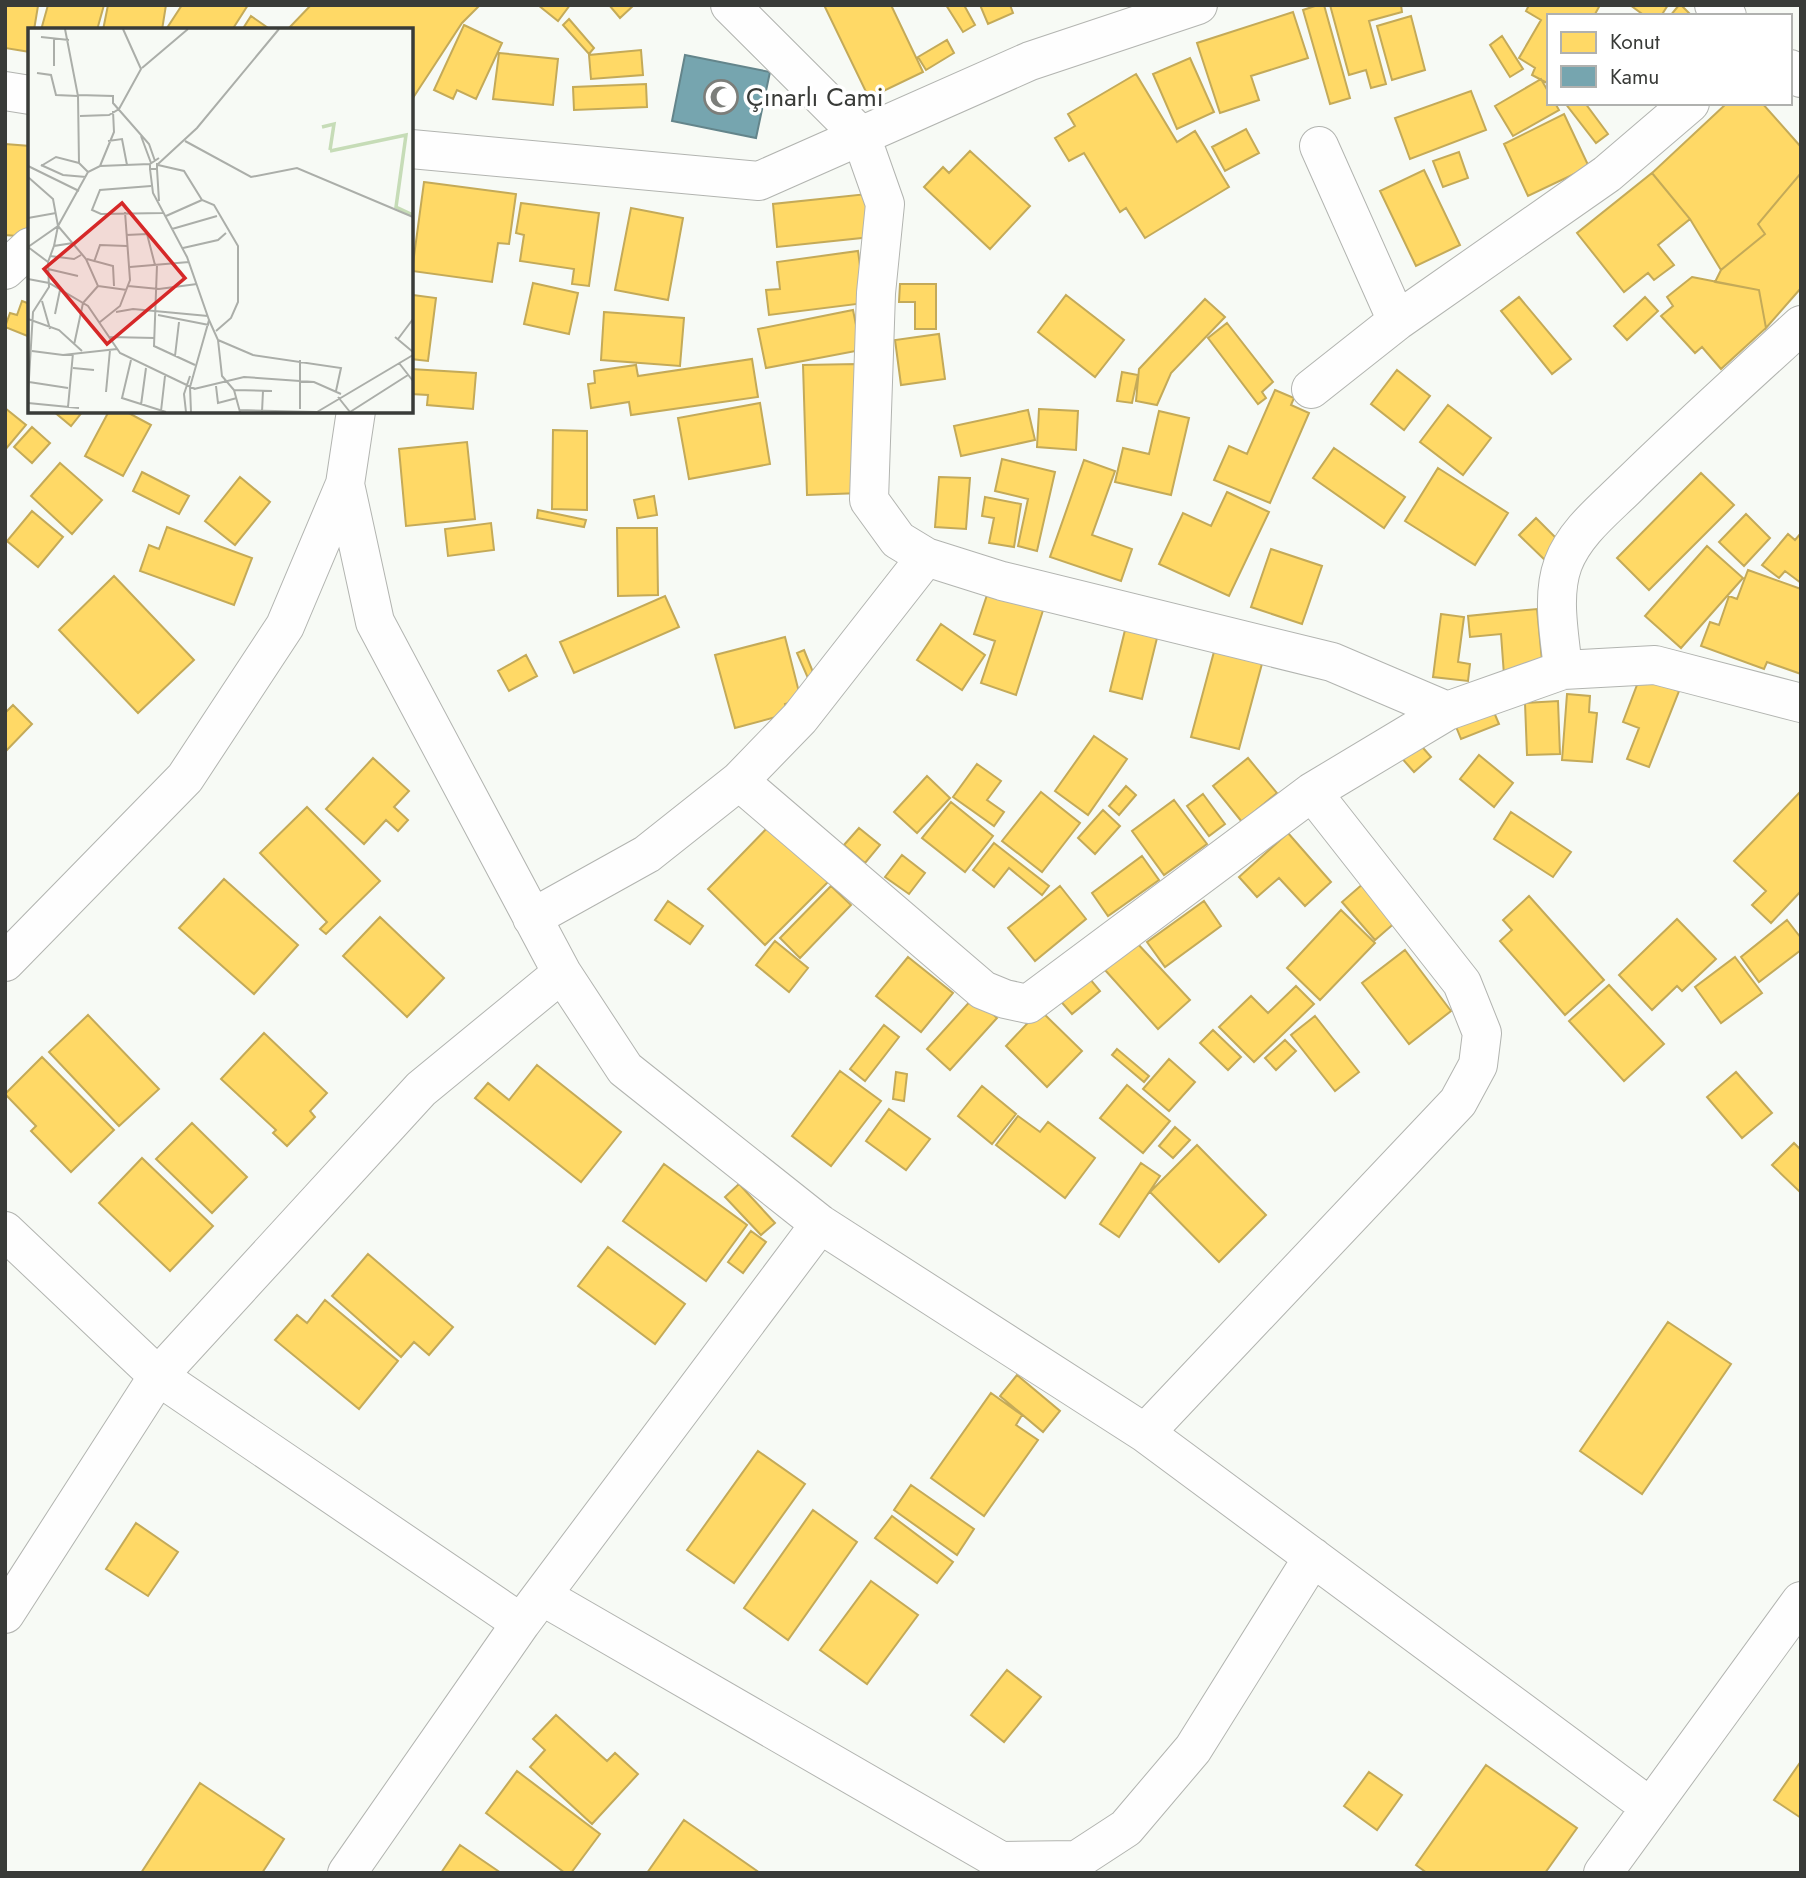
<svg xmlns="http://www.w3.org/2000/svg" width="1806" height="1878" viewBox="0 0 1806 1878" font-family="Jost,sans-serif">
	<style>
		.homes { fill: #ffd966; stroke: #c4aa58; stroke-width: 2 }
		.public { fill: #76a5af; stroke: #64858b; stroke-width: 2 }
		.lines { fill: none; stroke-linecap: round; stroke-linejoin: round }
		.street-casing { stroke: #b2b4b0; stroke-width: 40 }
		.street { stroke: #fefefe; stroke-width: 38 }
		.labels { text-anchor: middle; dominant-baseline: central; stroke-width: 7; stroke-linejoin: round; paint-order: stroke }
		.poi-label { font-size: 26px; fill: #393b38; stroke: #fff; text-anchor: start }
		.inset-river { fill: none; stroke: #c6dcb7; stroke-width: 3.5 }
		.inset-road { fill: none; stroke: #abaea9; stroke-width: 2 }
		.view { fill: #d62828; fill-opacity: 0.15; stroke: #d62828; stroke-width: 3.5 }
		.inset-edge { fill: none; stroke: #393b38; stroke-width: 3.5 }
	</style>
	<rect width="100%" height="100%" fill="#f7faf5"/>
	<path class="homes" d="M 5,5 L 38,6 L 34,30 L 30,30 L 30,52 L 5,48 Z
		M 48,5 L 59,6 L 104,5 L 97,30 L 41,30 Z
		M 108,5 L 166,5 L 162,30 L 103,30 Z
		M 182,5 L 248,5 L 232,30 L 170,30 L 167,28 Z
		M 311,5 L 480,5 L 462,23 L 411,101 L 411,30 L 287,30 Z
		M 538,5 L 570,5 L 558,21 Z
		M 609,5 L 634,5 L 620,18 Z
		M 824,5 L 891,5 L 923,72 L 869,98 Z
		M 946,5 L 964,5 L 975,25 L 963,32 Z
		M 980,5 L 1010,5 L 1013,13 L 988,24 Z
		M 1318,5 L 1324,5 L 1350,98 L 1330,104 L 1303,10 Z
		M 1330,5 L 1401,5 L 1402,12 L 1369,21 L 1386,84 L 1371,88 L 1366,70 L 1349,75 Z
		M 1529,5 L 1600,5 L 1594,16 L 1549,16 L 1549,84 L 1532,75 L 1535,68 L 1519,58 L 1541,20 L 1526,11 Z
		M 1630,5 L 1668,5 L 1661,16 L 1645,16 Z
		M 1679,5 L 1681,5 L 1692,16 L 1670,16 Z
		M 1293,12 L 1308,58 L 1251,76 L 1259,100 L 1220,113 L 1197,43 Z
		M 251,16 L 271,30 L 242,30 Z
		M 1411,16 L 1425,70 L 1392,80 L 1377,26 Z
		M 569,19 L 594,48 L 589,54 L 563,25 Z
		M 464,25 L 502,43 L 476,99 L 457,90 L 453,99 L 434,90 Z
		M 1502,36 L 1523,69 L 1510,77 L 1490,45 Z
		M 947,40 L 954,53 L 926,70 L 918,57 Z
		M 641,50 L 643,75 L 591,79 L 589,55 Z
		M 499,53 L 558,59 L 553,105 L 493,99 Z
		M 1190,58 L 1214,112 L 1177,129 L 1153,74 Z
		M 1136,74 L 1177,142 L 1195,131 L 1229,187 L 1145,238 L 1126,208 L 1120,212 L 1084,153 L 1069,161 L 1055,138 L 1075,126 L 1068,114 Z
		M 1541,79 L 1549,93 L 1549,103 L 1555,103 L 1559,110 L 1513,136 L 1495,106 Z
		M 646,84 L 647,107 L 574,110 L 573,87 Z
		M 1471,91 L 1486,130 L 1410,159 L 1395,118 Z
		M 1565,103 L 1585,103 L 1608,134 L 1596,143 Z
		M 1727,103 L 1762,103 L 1801,147 L 1801,173 L 1758,224 L 1765,234 L 1721,270 L 1690,219 L 1652,173 Z
		M 1564,114 L 1589,167 L 1528,196 L 1504,144 Z
		M 1246,129 L 1259,153 L 1225,171 L 1212,147 Z
		M 5,144 L 30,146 L 29,237 L 5,235 Z
		M 970,151 L 1030,206 L 990,249 L 924,187 L 943,167 L 949,173 Z
		M 1459,152 L 1468,178 L 1443,187 L 1433,161 Z
		M 1424,170 L 1460,245 L 1416,266 L 1380,191 Z
		M 1652,173 L 1690,219 L 1658,245 L 1674,265 L 1654,280 L 1648,273 L 1624,292 L 1577,233 Z
		M 1801,173 L 1801,288 L 1766,328 L 1759,290 L 1715,282 L 1721,270 L 1765,234 L 1758,224 Z
		M 424,182 L 516,194 L 509,244 L 498,243 L 492,282 L 412,271 Z
		M 867,194 L 871,237 L 777,247 L 773,204 Z
		M 521,203 L 599,213 L 589,286 L 572,284 L 574,269 L 520,261 L 524,235 L 516,233 Z
		M 631,208 L 683,218 L 668,300 L 615,290 Z
		M 858,251 L 865,303 L 769,315 L 766,290 L 780,289 L 777,262 Z
		M 1692,277 L 1759,290 L 1766,328 L 1721,369 L 1702,347 L 1695,353 L 1661,316 L 1673,306 L 1667,297 Z
		M 533,283 L 578,293 L 569,334 L 524,324 Z
		M 900,284 L 936,284 L 936,329 L 915,329 L 915,302 L 899,302 Z
		M 413,295 L 436,298 L 428,361 L 411,359 Z
		M 1066,295 L 1124,340 L 1095,377 L 1038,332 Z
		M 1519,297 L 1571,359 L 1552,374 L 1501,311 Z
		M 1645,297 L 1658,311 L 1627,340 L 1614,326 Z
		M 1205,299 L 1225,317 L 1171,373 L 1157,405 L 1136,401 L 1139,369 Z
		M 22,301 L 30,304 L 30,337 L 5,327 L 10,313 L 17,315 Z
		M 853,310 L 861,350 L 766,368 L 758,329 Z
		M 604,312 L 684,318 L 680,366 L 601,360 Z
		M 1227,323 L 1273,382 L 1262,392 L 1266,398 L 1258,404 L 1208,338 Z
		M 939,334 L 945,379 L 901,385 L 895,340 Z
		M 752,359 L 758,397 L 631,415 L 629,402 L 591,408 L 588,384 L 595,383 L 594,371 L 636,365 L 638,376 Z
		M 857,364 L 861,493 L 807,495 L 803,365 Z
		M 411,369 L 476,373 L 473,409 L 427,405 L 428,395 L 411,394 Z
		M 1397,370 L 1430,396 L 1404,430 L 1371,404 Z
		M 1122,372 L 1138,375 L 1132,403 L 1117,401 Z
		M 1275,390 L 1294,398 L 1291,405 L 1309,413 L 1270,503 L 1214,480 L 1229,446 L 1247,454 Z
		M 760,403 L 770,464 L 689,479 L 678,418 Z
		M 1448,405 L 1491,438 L 1463,475 L 1420,442 Z
		M 5,408 L 26,425 L 5,450 Z
		M 1039,409 L 1078,411 L 1076,450 L 1037,447 Z
		M 1028,410 L 1035,440 L 961,456 L 954,426 Z
		M 53,411 L 83,411 L 71,426 Z
		M 109,411 L 125,411 L 151,425 L 123,476 L 85,456 Z
		M 1159,411 L 1189,418 L 1171,495 L 1115,482 L 1123,448 L 1149,454 Z
		M 32,427 L 50,443 L 32,463 L 14,447 Z
		M 553,430 L 587,431 L 587,510 L 552,509 Z
		M 467,442 L 475,519 L 406,526 L 399,449 Z
		M 1334,448 L 1405,497 L 1384,528 L 1313,478 Z
		M 1002,459 L 1055,472 L 1037,551 L 1018,546 L 1028,499 L 995,491 Z
		M 1084,460 L 1115,471 L 1092,535 L 1132,549 L 1121,581 L 1050,557 Z
		M 60,463 L 102,500 L 72,534 L 31,496 Z
		M 1438,468 L 1508,513 L 1475,565 L 1405,521 Z
		M 142,472 L 189,496 L 179,514 L 133,491 Z
		M 1701,473 L 1734,505 L 1649,590 L 1617,558 Z
		M 240,477 L 270,502 L 235,545 L 205,521 Z
		M 939,477 L 970,478 L 966,529 L 935,527 Z
		M 1227,492 L 1269,512 L 1229,596 L 1159,564 L 1183,513 L 1211,526 Z
		M 654,496 L 657,515 L 638,518 L 634,500 Z
		M 985,497 L 1021,504 L 1014,547 L 989,543 L 994,518 L 982,516 Z
		M 538,510 L 586,520 L 584,527 L 537,518 Z
		M 32,511 L 63,537 L 38,567 L 7,541 Z
		M 1746,514 L 1770,538 L 1744,566 L 1719,542 Z
		M 1536,518 L 1564,546 L 1548,563 L 1519,535 Z
		M 491,523 L 494,550 L 448,556 L 445,529 Z
		M 167,527 L 252,558 L 234,605 L 140,571 L 149,545 L 159,549 Z
		M 617,528 L 657,528 L 658,595 L 618,596 Z
		M 1801,533 L 1801,583 L 1785,571 L 1779,578 L 1762,565 L 1788,534 L 1795,540 Z
		M 1707,546 L 1743,578 L 1681,648 L 1645,616 Z
		M 1271,549 L 1322,566 L 1302,624 L 1251,607 Z
		M 1748,570 L 1801,589 L 1801,674 L 1767,662 L 1764,669 L 1701,646 L 1710,622 L 1719,625 L 1729,596 L 1737,599 Z
		M 114,576 L 194,660 L 138,713 L 59,630 Z
		M 991,583 L 1046,601 L 1016,695 L 981,683 L 995,641 L 974,634 Z
		M 665,596 L 679,627 L 574,673 L 560,642 Z
		M 1537,609 L 1543,671 L 1504,675 L 1501,634 L 1470,637 L 1468,616 Z
		M 1441,614 L 1464,617 L 1458,662 L 1470,664 L 1468,681 L 1433,677 Z
		M 941,624 L 985,655 L 962,690 L 917,660 Z
		M 1126,626 L 1158,634 L 1142,699 L 1110,691 Z
		M 785,637 L 801,700 L 785,704 L 787,714 L 735,728 L 715,655 Z
		M 1215,648 L 1263,660 L 1239,749 L 1191,737 Z
		M 804,650 L 817,682 L 811,685 L 797,653 Z
		M 526,655 L 537,676 L 509,691 L 498,671 Z
		M 1640,677 L 1679,691 L 1649,767 L 1627,759 L 1639,728 L 1623,722 Z
		M 1567,694 L 1590,696 L 1589,712 L 1597,713 L 1592,762 L 1562,760 Z
		M 1558,701 L 1560,754 L 1527,755 L 1525,703 Z
		M 13,705 L 32,724 L 5,752 L 5,713 Z
		M 1493,710 L 1499,724 L 1461,739 L 1455,724 Z
		M 1094,736 L 1127,759 L 1088,815 L 1055,791 Z
		M 1416,740 L 1431,757 L 1414,772 L 1399,755 Z
		M 1479,755 L 1513,783 L 1494,807 L 1460,779 Z
		M 373,758 L 409,791 L 394,807 L 408,820 L 398,831 L 386,820 L 364,844 L 326,809 Z
		M 1248,758 L 1277,793 L 1242,822 L 1213,786 Z
		M 977,764 L 1001,781 L 987,800 L 1004,812 L 994,826 L 953,797 Z
		M 927,776 L 950,798 L 917,833 L 894,812 Z
		M 1126,786 L 1136,795 L 1119,815 L 1109,806 Z
		M 1801,791 L 1801,891 L 1771,923 L 1752,905 L 1766,891 L 1734,861 Z
		M 1041,792 L 1080,823 L 1042,872 L 1002,841 Z
		M 1203,794 L 1225,824 L 1209,836 L 1187,806 Z
		M 1174,800 L 1207,844 L 1164,875 L 1132,831 Z
		M 951,802 L 993,836 L 965,872 L 922,838 Z
		M 307,807 L 380,881 L 326,934 L 320,929 L 327,922 L 260,853 Z
		M 1103,810 L 1120,826 L 1095,854 L 1078,838 Z
		M 1511,812 L 1571,852 L 1553,877 L 1494,839 Z
		M 770,825 L 828,882 L 765,945 L 708,889 Z
		M 859,828 L 880,845 L 865,863 L 844,845 Z
		M 1288,833 L 1331,882 L 1305,906 L 1279,878 L 1257,897 L 1239,877 Z
		M 994,843 L 1049,886 L 1042,895 L 1009,868 L 994,887 L 973,870 Z
		M 902,855 L 925,873 L 909,894 L 885,877 Z
		M 1142,856 L 1159,880 L 1108,916 L 1092,893 Z
		M 1372,876 L 1405,914 L 1375,940 L 1342,902 Z
		M 224,879 L 298,945 L 254,994 L 179,928 Z
		M 831,886 L 851,905 L 800,958 L 780,938 Z
		M 1060,886 L 1086,919 L 1035,961 L 1008,928 Z
		M 1529,896 L 1604,980 L 1565,1015 L 1500,941 L 1512,930 L 1503,920 Z
		M 668,901 L 703,926 L 690,944 L 655,920 Z
		M 1204,901 L 1221,926 L 1165,967 L 1147,942 Z
		M 1341,910 L 1375,943 L 1320,1000 L 1287,968 Z
		M 380,917 L 444,978 L 407,1017 L 343,956 Z
		M 1677,919 L 1716,959 L 1682,991 L 1677,986 L 1652,1010 L 1619,975 Z
		M 1787,920 L 1801,938 L 1801,950 L 1759,982 L 1741,957 Z
		M 775,941 L 808,968 L 789,992 L 756,965 Z
		M 1136,942 L 1190,1000 L 1158,1029 L 1105,970 Z
		M 1405,950 L 1451,1011 L 1409,1044 L 1362,983 Z
		M 908,957 L 953,993 L 921,1032 L 876,996 Z
		M 1735,957 L 1762,993 L 1721,1023 L 1695,987 Z
		M 1085,973 L 1100,991 L 1072,1014 L 1057,997 Z
		M 1609,985 L 1664,1044 L 1624,1081 L 1569,1021 Z
		M 1296,986 L 1314,1004 L 1254,1062 L 1219,1027 L 1251,996 L 1268,1013 Z
		M 974,997 L 997,1018 L 950,1070 L 927,1049 Z
		M 1040,1010 L 1082,1051 L 1047,1087 L 1006,1046 Z
		M 88,1015 L 159,1089 L 119,1126 L 49,1052 Z
		M 1315,1016 L 1359,1072 L 1335,1091 L 1291,1035 Z
		M 884,1025 L 899,1037 L 865,1081 L 850,1069 Z
		M 1213,1030 L 1241,1057 L 1228,1070 L 1200,1043 Z
		M 264,1033 L 327,1093 L 310,1111 L 315,1117 L 287,1146 L 273,1133 L 276,1130 L 221,1079 Z
		M 1285,1040 L 1296,1051 L 1276,1070 L 1265,1058 Z
		M 1117,1049 L 1149,1076 L 1144,1082 L 1112,1055 Z
		M 42,1057 L 114,1130 L 71,1172 L 31,1131 L 36,1126 L 5,1094 Z
		M 1169,1059 L 1195,1082 L 1169,1111 L 1143,1089 Z
		M 537,1065 L 621,1132 L 581,1182 L 475,1098 L 488,1083 L 509,1100 Z
		M 840,1071 L 881,1101 L 831,1166 L 792,1136 Z
		M 896,1072 L 907,1074 L 904,1101 L 893,1099 Z
		M 1736,1072 L 1772,1113 L 1742,1138 L 1707,1097 Z
		M 1127,1085 L 1170,1121 L 1143,1153 L 1100,1118 Z
		M 982,1086 L 1016,1114 L 992,1144 L 958,1116 Z
		M 889,1109 L 930,1139 L 906,1170 L 866,1141 Z
		M 1018,1116 L 1040,1132 L 1048,1122 L 1095,1158 L 1065,1198 L 996,1145 Z
		M 192,1123 L 247,1177 L 212,1213 L 156,1159 Z
		M 1175,1127 L 1190,1140 L 1173,1158 L 1159,1146 Z
		M 1794,1143 L 1801,1150 L 1801,1193 L 1772,1165 Z
		M 1197,1145 L 1266,1215 L 1219,1262 L 1150,1192 Z
		M 142,1158 L 213,1226 L 170,1271 L 99,1203 Z
		M 1141,1163 L 1160,1176 L 1119,1237 L 1100,1224 Z
		M 664,1164 L 747,1225 L 706,1281 L 623,1221 Z
		M 739,1184 L 775,1223 L 761,1235 L 725,1197 Z
		M 751,1231 L 766,1242 L 743,1273 L 728,1262 Z
		M 608,1247 L 685,1304 L 655,1344 L 578,1286 Z
		M 368,1254 L 453,1327 L 429,1355 L 414,1342 L 401,1357 L 332,1296 Z
		M 325,1300 L 398,1361 L 359,1409 L 275,1340 L 297,1315 L 307,1323 Z
		M 1668,1322 L 1731,1364 L 1642,1494 L 1580,1451 Z
		M 1017,1375 L 1060,1411 L 1043,1432 L 1000,1396 Z
		M 991,1393 L 1022,1415 L 1016,1425 L 1038,1440 L 984,1516 L 931,1478 Z
		M 758,1451 L 805,1484 L 734,1583 L 687,1550 Z
		M 911,1485 L 974,1529 L 957,1555 L 894,1510 Z
		M 813,1510 L 857,1542 L 788,1640 L 744,1608 Z
		M 892,1516 L 953,1562 L 937,1583 L 875,1538 Z
		M 136,1523 L 178,1552 L 148,1596 L 106,1569 Z
		M 871,1581 L 918,1615 L 867,1684 L 820,1650 Z
		M 1007,1670 L 1041,1697 L 1004,1742 L 971,1715 Z
		M 556,1715 L 607,1761 L 615,1753 L 638,1774 L 592,1824 L 530,1767 L 545,1750 L 533,1739 Z
		M 1799,1764 L 1801,1766 L 1801,1818 L 1774,1800 Z
		M 1486,1765 L 1577,1828 L 1545,1873 L 1427,1873 L 1416,1865 Z
		M 517,1771 L 600,1834 L 571,1873 L 565,1873 L 486,1813 Z
		M 1369,1772 L 1402,1795 L 1377,1830 L 1344,1806 Z
		M 200,1783 L 284,1839 L 262,1873 L 141,1873 Z
		M 684,1820 L 760,1873 L 647,1873 Z
		M 460,1845 L 501,1873 L 441,1873 Z"/>
	<path class="public" d="M 685,55 L 770,72 L 756,138 L 672,121 Z"/>
	<g class="lines">
		<g class="street-casing">
			<path id="street" d="M 730,5 L 861,136 L 885,204 L 876,293 L 869,500 L 898,540 L 926,557 L 1002,581 L 1332,662 L 1447,711 L 1563,670 L 1655,665 L 1801,703
				M 1714,5 L 1727,16
				M 1790,69 L 1801,78
				M 5,91 L 30,95
				M 1319,146 L 1397,321
				M 411,149 L 759,181 L 1030,61 L 1198,5
				M 5,270 L 30,247
				M 1311,389 L 1397,321 L 1607,174 L 1690,103
				M 356,411 L 345,484 L 375,622 L 562,973 L 625,1069 L 820,1224 L 1145,1433 L 1650,1807
				M 1563,670 C 1560,636 1551,597 1563,564 C 1575,532 1605,509 1628,486 C 1684,431 1743,378 1801,325
				M 739,781 L 983,990 L 1005,999 L 1028,1004 L 1312,792 L 1447,711
				M 532,918 L 647,854 L 739,781 L 800,718 L 926,557
				M 5,962 L 185,778 L 285,626 L 345,484
				M 5,1231 L 158,1376 L 521,1623
				M 1145,1433 L 1458,1102 L 1478,1065 L 1482,1033 L 1462,983 L 1312,792
				M 542,1596 L 1001,1861 L 1077,1860 L 1126,1828 L 1193,1749 L 1313,1557
				M 5,1614 L 158,1376 L 421,1089 L 562,973
				M 347,1873 L 521,1623 L 820,1224
				M 1603,1873 L 1801,1601"/>
		</g>
		<use href="#street" class="street"/>
	</g>
	<defs>
		<g id="mosque-ring" transform="scale(1.75)"><circle r="9.5" fill="#fff" stroke="#7c7e7a" stroke-width="1.5"/><path d="M3.5-4.9A6 6 0 1 0 3.5 4.9A5 5 0 1 1 3.5-4.9Z" fill="#7c7e7a"/></g>
	</defs>
	<g fill-rule="evenodd">
		<use href="#mosque-ring" x="721" y="97"/>
	</g>
	<g class="labels">
		<g class="poi-label">
			<text x="746" y="97">Çınarlı Cami</text>
		</g>
	</g>
	<g transform="translate(28 28)">
		<rect width="385" height="385" fill="#f7faf5"/>
		<path class="inset-river" d="M 294,99 L 306,96 L 302,122M 302,123 L 378,107 L 368,179 L 385,187"/>
		<path class="inset-road" d="M 37,1 L 50,68 L 51,135 L 60,144M 13,9 L 41,12M 26,11 L 26,38M 114,40 L 160,1M 9,45 L 23,47 L 28,67 L 50,68M 50,67 L 85,68 L 85,75 L 121,116 L 127,133M 52,88 L 81,87 L 91,81 L 113,41 L 95,1M 113,108 L 123,135M 80,113 L 94,111 L 99,137M 157,113 L 223,149 L 269,140 L 385,189M 129,135 L 129,141 L 122,141 L 122,136 L 131,130M 130,136 L 169,100 L 251,1M 13,137 L 35,147 L 58,149M 130,137 L 156,143 L 174,172 L 186,177 L 210,218 L 210,274 L 203,290 L 188,303M 0,138 L 51,163M 13,138 L 28,129 L 51,135M 72,138 L 86,104 L 85,83M 122,141 L 125,165 L 159,229 L 181,292 L 162,359 L 163,384M 129,141 L 131,173M 0,149 L 25,171 L 30,198 L 26,218M 123,158 L 72,162 L 64,182 L 73,186 L 135,185M 138,188 L 174,172M 0,190 L 28,185M 30,198 L 58,231 L 70,258 L 55,275 L 46,317M 144,201 L 189,188M 98,207 L 119,206 L 127,237M 0,219 L 30,198 L 60,144 L 72,138 L 122,136M 0,219 L 20,234M 155,220 L 190,212 L 198,205M 22,228 L 46,231 L 53,227M 59,231 L 85,238 L 86,258M 66,234 L 72,217 L 99,218M 129,237 L 126,318 L 167,337M 102,239 L 161,234M 20,241 L 50,248M 0,251 L 21,255 L 60,278 L 92,325 L 167,361M 70,258 L 99,262M 100,258 L 131,261 L 169,256M 14,273 L 22,301M 88,284 L 105,281 L 180,288M 27,286 L 32,262M 130,287 L 181,297M 0,291 L 31,302 L 54,323M 181,292 L 190,312 L 194,348 L 206,362 L 212,384M 72,294 L 92,278 L 102,252 L 97,184M 81,309 L 127,310M 367,309 L 385,324M 370,311 L 385,291M 190,312 L 225,327 L 313,340 L 308,363M 4,323 L 35,327 L 89,321M 147,328 L 151,294M 103,332 L 94,370 L 138,384M 272,332 L 272,381M 371,335 L 385,353M 45,340 L 66,342M 1,354 L 40,360M 188,358 L 190,375 L 209,370M 166,361 L 216,349 L 286,354 L 313,366M 206,362 L 244,363M 78,364 L 82,322M 0,367 L 5,284 L 21,259 L 20,234 L 26,218 L 45,215M 310,369 L 322,384 L 380,347M 0,375 L 51,380M 113,377 L 118,340M 40,379 L 45,325M 211,382 L 289,384M 133,383 L 137,348M 158,384 L 156,366 L 162,348M 234,384 L 235,363M 289,384 L 385,327"/>
		<path class="view" d="M 94,175 L 157,250 L 79,316 L 16,241 Z"/>
		<rect width="385" height="385" class="inset-edge"/>
	</g>
	<rect width="1806" height="1878" fill="none" stroke="#393b38" stroke-width="14"/>
	<rect x="1547" y="14" width="245" height="91" fill="#ffffff" stroke="#b0b1af" stroke-width="2"/>
	<rect x="1561" y="32" width="35" height="21" fill="#ffd966" stroke="#b0b1af" stroke-width="2"/>
	<text x="1610" y="49" font-size="21" fill="#393b38">Konut</text>
	<rect x="1561" y="66" width="35" height="21" fill="#76a5af" stroke="#b0b1af" stroke-width="2"/>
	<text x="1610" y="84" font-size="21" fill="#393b38">Kamu</text>
</svg>
